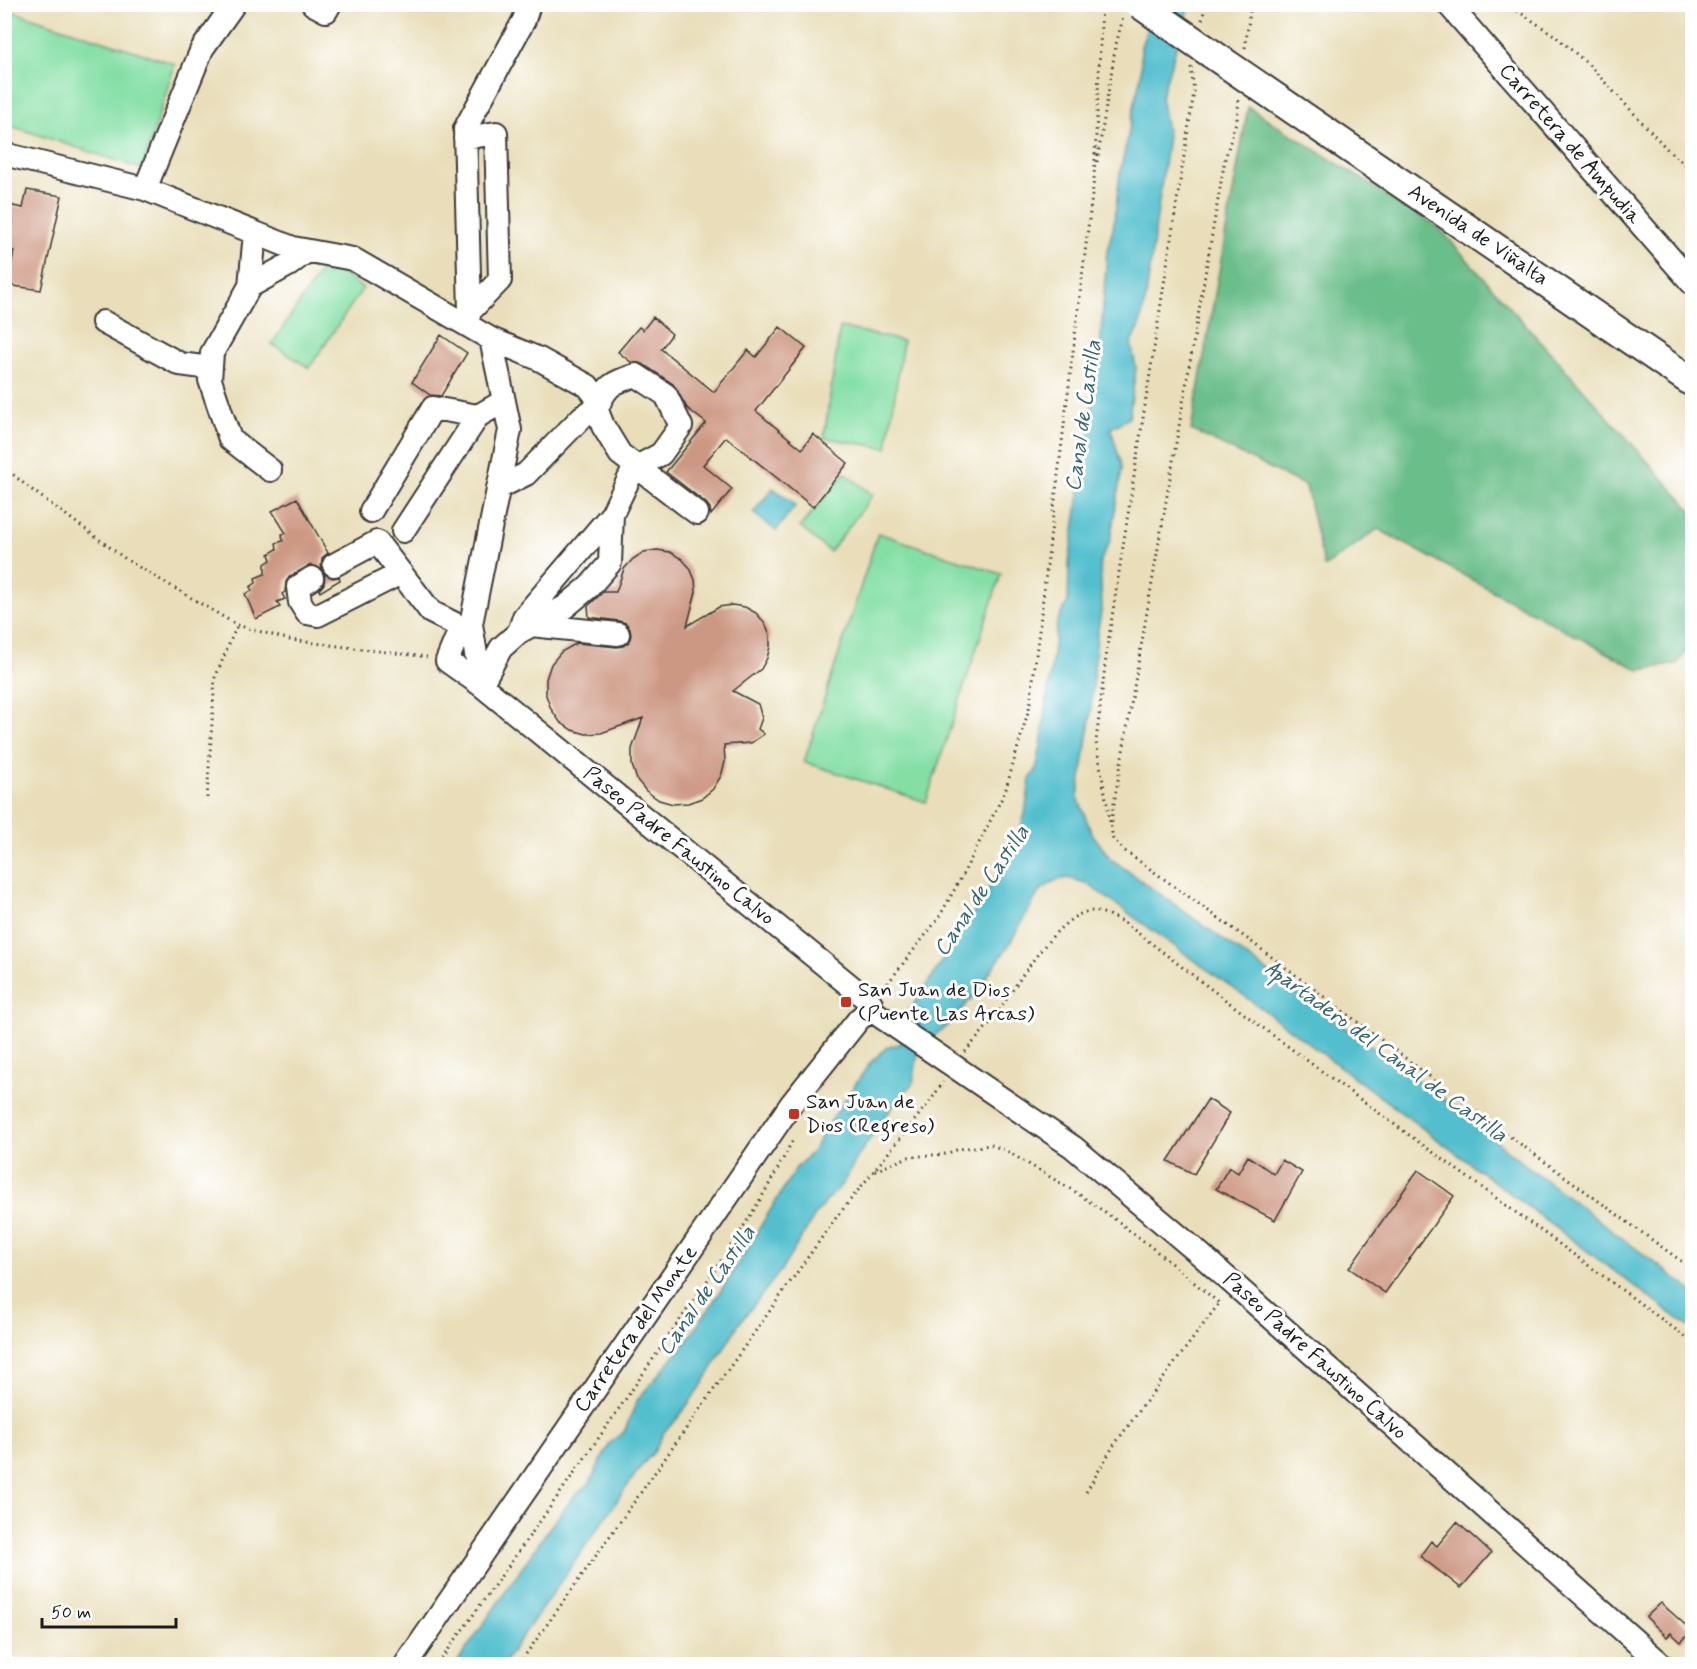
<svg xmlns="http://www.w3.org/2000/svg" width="1697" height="1669" viewBox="0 0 1697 1669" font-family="Mynerve,sans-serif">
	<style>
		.green { fill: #84dfa5; stroke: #507e60; stroke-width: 1.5 }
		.forest { fill: #6bbe8a; stroke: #446d53; stroke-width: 1.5 }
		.water { fill: #53bfce; stroke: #386e75; stroke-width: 1.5 }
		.building { fill: #cd9883 }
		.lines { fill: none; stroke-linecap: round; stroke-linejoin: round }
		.minor-casing { stroke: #3b3934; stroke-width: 26 }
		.major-casing { stroke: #3b3934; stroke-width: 32 }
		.path { stroke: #3b3934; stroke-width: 3; stroke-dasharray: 1.5 4.5; stroke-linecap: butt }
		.minor { stroke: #fff; stroke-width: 22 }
		.major { stroke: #fff; stroke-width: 28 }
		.major-bridge-casing { stroke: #3b3934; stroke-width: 32; stroke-linecap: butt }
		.major-bridge { stroke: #fff; stroke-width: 28 }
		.poi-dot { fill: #c8321e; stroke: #fff; stroke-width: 2 }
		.labels { text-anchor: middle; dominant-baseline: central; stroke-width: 6; stroke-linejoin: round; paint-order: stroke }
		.street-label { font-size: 21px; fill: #1c1c1c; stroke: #fff }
		.poi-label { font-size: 21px; fill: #1c1c1c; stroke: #fff; text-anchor: start }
		.water-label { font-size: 22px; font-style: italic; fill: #35656c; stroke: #fff }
	</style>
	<rect width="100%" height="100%" fill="#fff"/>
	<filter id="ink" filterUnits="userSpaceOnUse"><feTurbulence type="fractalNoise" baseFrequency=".0167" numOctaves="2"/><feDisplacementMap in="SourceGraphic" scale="12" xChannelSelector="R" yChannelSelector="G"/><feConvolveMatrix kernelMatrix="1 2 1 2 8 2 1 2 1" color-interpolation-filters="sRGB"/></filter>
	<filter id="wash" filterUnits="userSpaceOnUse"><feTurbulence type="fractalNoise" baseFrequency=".008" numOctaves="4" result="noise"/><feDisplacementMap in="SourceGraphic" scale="24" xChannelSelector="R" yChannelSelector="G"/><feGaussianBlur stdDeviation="1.35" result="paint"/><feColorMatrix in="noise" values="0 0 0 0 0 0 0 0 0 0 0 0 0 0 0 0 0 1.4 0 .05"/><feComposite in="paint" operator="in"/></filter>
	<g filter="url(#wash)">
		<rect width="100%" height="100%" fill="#e9deb9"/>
		<path class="green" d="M 5,9 L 175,64 L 142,169 L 5,124 Z
			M 326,263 L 363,288 L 309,368 L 272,344 Z
			M 840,327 L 903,341 L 887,448 L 824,438 Z
			M 845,473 L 873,495 L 830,552 L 800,527 Z
			M 878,533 L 1001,574 L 926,802 L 804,762 Z"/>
		<path class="forest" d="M 1248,107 L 1439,228 L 1692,511 L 1692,643 L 1677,664 L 1639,670 L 1378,529 L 1324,567 L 1306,486 L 1191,430 Z"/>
		<path class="water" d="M 1148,5 L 1188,5 L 1188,9 L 1161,97 L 1168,136 L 1146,297 L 1139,329 L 1131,342 L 1136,368 L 1129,418 L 1111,428 L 1122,468 L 1110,541 L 1100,562 L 1102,607 L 1097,635 L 1090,721 L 1078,797 L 1091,832 L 1110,858 L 1462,1112 L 1510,1153 L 1692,1291 L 1692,1329 L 1261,1008 L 1086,883 L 1068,878 L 1054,881 L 1039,892 L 1007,948 L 972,998 L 943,1030 L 931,1037 L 918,1053 L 913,1083 L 891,1109 L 860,1153 L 843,1183 L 817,1212 L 782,1269 L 738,1325 L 702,1385 L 677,1419 L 664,1432 L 654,1452 L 642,1465 L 503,1664 L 456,1664 L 550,1527 L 575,1495 L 589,1484 L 610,1443 L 624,1432 L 638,1399 L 684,1345 L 724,1286 L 796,1168 L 814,1150 L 822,1134 L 869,1064 L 887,1047 L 900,1044 L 912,1025 L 907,1014 L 934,974 L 963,925 L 971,917 L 1015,845 L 1025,814 L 1030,779 L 1036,770 L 1041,745 L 1057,622 L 1068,601 L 1069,562 L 1089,432 L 1096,368 L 1100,351 L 1107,250 L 1113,229 L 1120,173 L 1141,74 L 1141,46 L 1145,35 Z
			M 773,488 L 796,505 L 776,531 L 753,513 Z"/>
		<g id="blocks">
			<path class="building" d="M 27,190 L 62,196 L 41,290 L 7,285 L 14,251 L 4,248 L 4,204 L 23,208 Z
				M 653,317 L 672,334 L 661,349 L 714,392 L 748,350 L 756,357 L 780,327 L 806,348 L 756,411 L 802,449 L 813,434 L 848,463 L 813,507 L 726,437 L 703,465 L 732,489 L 711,515 L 710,508 L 706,503 L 666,472 L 706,423 L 687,408 L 673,384 L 643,364 L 631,362 L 618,352 L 639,327 L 643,330 Z
				M 441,335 L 467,353 L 441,396 L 430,395 L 412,382 Z
				M 297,498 L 328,553 L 322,558 L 321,569 L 311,565 L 290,576 L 286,582 L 285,592 L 282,594 L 285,599 L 277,602 L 280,607 L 256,619 L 245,594 L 252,591 L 250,587 L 256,583 L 255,578 L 265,574 L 265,564 L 271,560 L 269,554 L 277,549 L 276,543 L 283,541 L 282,534 L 286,533 L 272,511 Z
				M 657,550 L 670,552 L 682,559 L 690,568 L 695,580 L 696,592 L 687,626 L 719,607 L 732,605 L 745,607 L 756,613 L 765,623 L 770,635 L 770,647 L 767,658 L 761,669 L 733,691 L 758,704 L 762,718 L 758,729 L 764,734 L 751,743 L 724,745 L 725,762 L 721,776 L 713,789 L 702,798 L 688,803 L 673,804 L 659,800 L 646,791 L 637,780 L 632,765 L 632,749 L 643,718 L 601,733 L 586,734 L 572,730 L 560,722 L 551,709 L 546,695 L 546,679 L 551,664 L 561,652 L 577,643 L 617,647 L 623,646 L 629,642 L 631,635 L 630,629 L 626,623 L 619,621 L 589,617 L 588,606 L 603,592 L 616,592 L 624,569 L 633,559 L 644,552 Z
				M 325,574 L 333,578 L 339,577 L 340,580 L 320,592 L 319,590 L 324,584 Z
				M 1208,1099 L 1230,1113 L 1194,1174 L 1168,1161 Z
				M 1248,1156 L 1274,1174 L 1282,1160 L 1302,1172 L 1275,1220 L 1216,1189 L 1229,1167 L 1238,1173 Z
				M 1418,1170 L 1454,1196 L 1385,1293 L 1349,1268 Z
				M 1457,1522 L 1491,1553 L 1461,1588 L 1420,1556 L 1431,1541 L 1437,1546 Z
				M 1661,1603 L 1692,1631 L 1681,1642 L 1671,1633 L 1667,1637 L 1646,1617 Z"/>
		</g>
	</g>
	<g filter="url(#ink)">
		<use href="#blocks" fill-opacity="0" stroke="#3b3934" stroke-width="1.5"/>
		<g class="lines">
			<g class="minor-casing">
				<path id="minor" d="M 313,4 L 326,11 L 330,4
					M 1448,4 L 1692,283
					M 465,138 L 496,133 L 500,280 L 470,311
					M 4,154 L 145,189 L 293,248 L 353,259 L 491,339 L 539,359 L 588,386 L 600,402
					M 145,189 L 202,49 L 234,4
					M 255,233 L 250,286 L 212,353 L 210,380 L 230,439 L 270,470
					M 250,286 L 290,264 L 307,251
					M 103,322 L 180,364 L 210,368
					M 467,325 L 470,311 L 465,129 L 524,20 L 529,4
					M 637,467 L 661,454 L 681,426 L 666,395 L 636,375 C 610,384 609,384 596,408 L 603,426 L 620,454 L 697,513
					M 498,488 L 526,474 L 582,417 L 596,408
					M 371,511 L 433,408 L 478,416
					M 403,531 L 478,416 L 504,401
					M 334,565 L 377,542 L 431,612 L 461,627
					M 312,578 L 298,587 L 300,602 L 307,613 L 318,615 L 401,573
					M 471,624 L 461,627 L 447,661 L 481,685 L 864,997 L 871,1003 L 871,1010
					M 531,625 L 618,634
					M 519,632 L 524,617 L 612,514 L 635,466
					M 481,685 L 471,624 L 510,430 L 491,339
					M 481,685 L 501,648 L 519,632 L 565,607 L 589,587 L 610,563 L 612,514
					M 406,1664 L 792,1103 L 859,1019 L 871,1010 L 1073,1147 L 1201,1255 L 1661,1664"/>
			</g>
			<g class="major-casing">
				<path id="major" d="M 1212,54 L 1692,382"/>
			</g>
			<path class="path" d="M 1507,4 L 1554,35 L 1588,64 L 1668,150 L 1692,170
				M 1202,20 L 1206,4
				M 1245,48 L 1251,4
				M 1191,67 L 1194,92 L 1107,649 L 1096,742 L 1113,839 L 1125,851 L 1249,940 L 1486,1119 L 1692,1269
				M 1097,162 L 1116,44 L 1123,18
				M 4,467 L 28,487 L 127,560 L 237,625 L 290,640 L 427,657
				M 207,798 L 215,678 L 237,625
				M 1112,822 L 1112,815 L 1225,159 L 1237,119 L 1239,99
				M 884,988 L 938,919 L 961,878 L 1005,792 L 1030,705 L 1094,179 L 1102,4
				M 965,1052 C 977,1038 990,1024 1000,1009 C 1017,984 1056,919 1086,912 C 1099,908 1114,918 1125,923 C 1311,1068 1504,1201 1692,1342
				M 875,1171 L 908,1157 L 945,1154 L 959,1149 L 991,1145 L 1005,1150 L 1077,1193 L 1112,1217 L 1150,1246 L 1219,1303
				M 1086,1492 L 1114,1445 L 1220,1302
				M 438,1664 C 515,1557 592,1449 666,1340 C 710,1277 760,1208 793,1139
				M 519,1664 L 835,1219 L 931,1100 L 943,1082"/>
			<use href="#minor" class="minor"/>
			<use href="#major" class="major"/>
			<g class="major-bridge-casing">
				<path id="major-bridge" d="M 1140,4 L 1212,54"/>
			</g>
			<use href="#major-bridge" class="major-bridge"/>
		</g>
	</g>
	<g class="poi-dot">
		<rect x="840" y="996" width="12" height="12" rx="3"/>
		<rect x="788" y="1108" width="12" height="12" rx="3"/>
	</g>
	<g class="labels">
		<g class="street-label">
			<text transform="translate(1570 144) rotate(49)">Carretera de Ampudia</text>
			<text transform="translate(1478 235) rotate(34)">Avenida de Viñalta</text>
			<text transform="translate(679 846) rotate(39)">Paseo Padre Faustino Calvo</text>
			<text transform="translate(636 1329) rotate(-55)">Carretera del Monte</text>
			<text transform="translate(1315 1356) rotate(42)">Paseo Padre Faustino Calvo</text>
		</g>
		<g class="poi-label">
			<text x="858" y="990">San Juan de Dios<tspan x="858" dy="24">(Puente Las Arcas)</tspan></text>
			<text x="806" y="1102">San Juan de<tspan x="806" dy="24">Dios (Regreso)</tspan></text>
		</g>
		<g class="water-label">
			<text transform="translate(1084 416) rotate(-82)">Canal de Castilla</text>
			<text transform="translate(982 891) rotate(-56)">Canal de Castilla</text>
			<text transform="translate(1386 1052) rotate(36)">Apartadero del Canal de Castilla</text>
			<text transform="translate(707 1291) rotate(-55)">Canal de Castilla</text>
		</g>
	</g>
	<rect width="1697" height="1669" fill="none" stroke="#fff" stroke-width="24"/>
	<path d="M42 1618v9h134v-9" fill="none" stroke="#1c1c1c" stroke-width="3"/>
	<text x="51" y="1618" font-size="18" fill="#1c1c1c" stroke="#ffffff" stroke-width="4.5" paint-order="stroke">50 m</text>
</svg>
